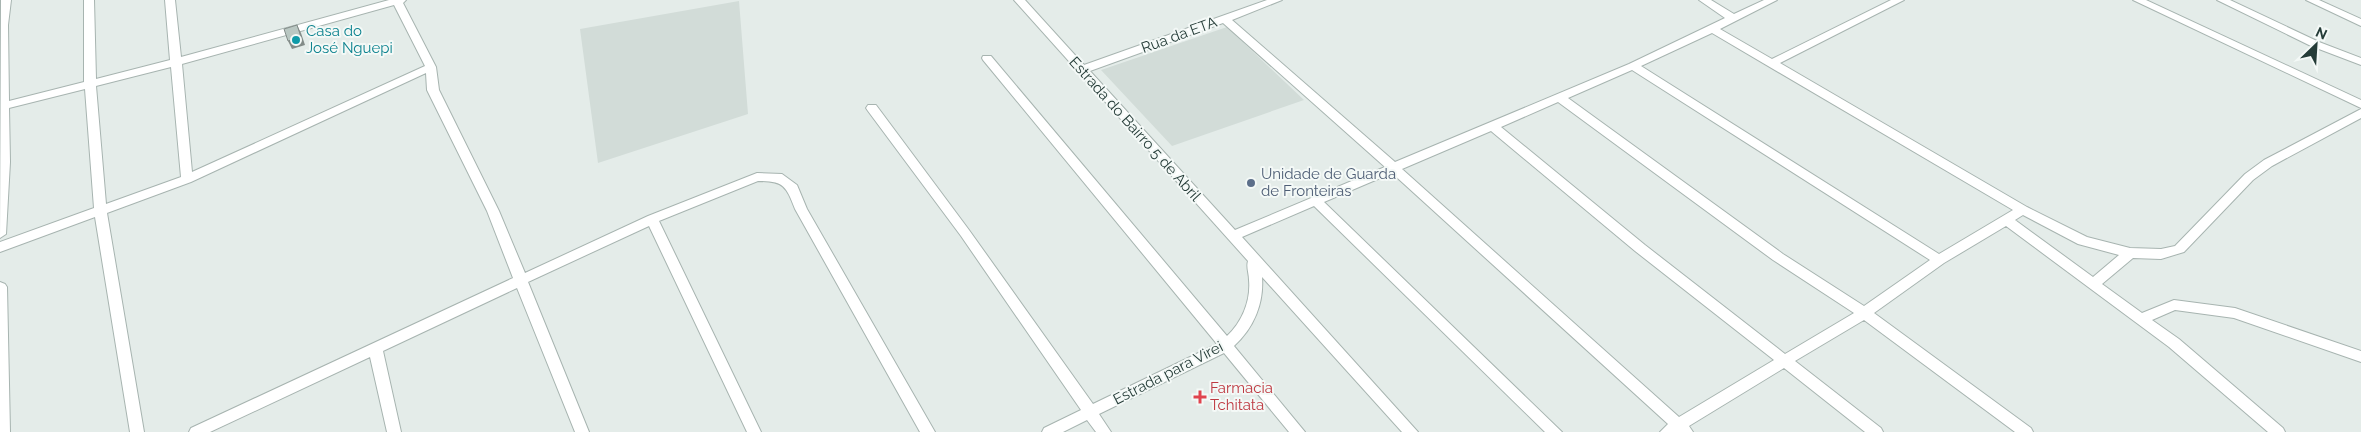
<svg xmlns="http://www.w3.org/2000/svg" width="2361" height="432" viewBox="0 0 2361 432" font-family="Raleway,sans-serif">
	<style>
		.built { fill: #d2dcd8 }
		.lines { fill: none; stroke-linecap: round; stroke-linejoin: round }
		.minor-casing { stroke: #a7b4b0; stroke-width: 2 }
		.minor { fill: #fff; fill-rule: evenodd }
		.shaded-wall { fill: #828b88 }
		.building { fill: #b9c7c2; stroke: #828b88 }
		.culture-dot { fill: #0f9aa8; stroke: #f4f9f7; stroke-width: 2 }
		.service-dot { fill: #5c6f8a; stroke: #f4f9f7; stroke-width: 2 }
		.health-dot { fill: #e0444e; stroke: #f4f9f7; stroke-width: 2 }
		.labels { text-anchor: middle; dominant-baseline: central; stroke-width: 4; stroke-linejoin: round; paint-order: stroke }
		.culture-label { font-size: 15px; fill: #0d838f; stroke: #f4f9f7; text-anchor: start }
		.street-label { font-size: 15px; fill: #253c38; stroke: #f4f9f7 }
		.service-label { font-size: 15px; fill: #4e5e75; stroke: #f4f9f7; text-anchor: start }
		.health-label { font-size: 15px; fill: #be3a42; stroke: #f4f9f7; text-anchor: start }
	</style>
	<rect width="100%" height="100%" fill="#e4ece9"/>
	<path class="built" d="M 739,1 L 748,114 L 598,163 L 580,29 Z
		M 1227,27 L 1304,100 L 1172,146 L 1101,70 Z"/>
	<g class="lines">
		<g class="minor-casing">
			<path id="minor" d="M 1,0 L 11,0 L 8,25 L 9,101 L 84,82 L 84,0 L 94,0 L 96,79 L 170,60 L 165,0 L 175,0 L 181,57 L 389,0 L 406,0 L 403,3 L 436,67 L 439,90 L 499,211 L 525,273 L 648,216 L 757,173 L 782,174 L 797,185 L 807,209 L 935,432 L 920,432 L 795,209 C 786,186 784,181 758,181 L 659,221 L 761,432 L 747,432 L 649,226 L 528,282 L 589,432 L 575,432 L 517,288 L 383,351 L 401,432 L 387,432 L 370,357 L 210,432 L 189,432 L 191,428 L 513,278 L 487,211 L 427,90 L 426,73 L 191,182 L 107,213 L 144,432 L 130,432 L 95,217 L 0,252 L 0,242 L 94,208 L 85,89 L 9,108 L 10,162 L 6,234 L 0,238 ZM 394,5 L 425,66 L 192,172 L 182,64 ZM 171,67 L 181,177 L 106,204 L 96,86 Z
				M 1014,0 L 1025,0 L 1084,65 L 1267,0 L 1282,0 L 1232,20 L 1395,162 L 1629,64 L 1725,18 L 1699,0 L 1711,0 L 1734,14 L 1764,0 L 1777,0 L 1720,29 L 1772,59 L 1891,0 L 1904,0 L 1780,63 L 2027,207 L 2087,237 L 2130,248 L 2161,249 L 2175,246 L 2245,174 L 2264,160 L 2361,109 L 2361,118 L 2272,166 L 2253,180 L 2184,252 L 2161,259 L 2133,258 L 2102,284 L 2142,313 L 2174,300 L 2235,308 L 2361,351 L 2361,362 L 2234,318 L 2175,310 L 2152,320 L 2179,339 L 2283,428 L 2285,432 L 2268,432 L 2169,347 L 2006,226 L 1944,263 L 1874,313 L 2031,428 L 2033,432 L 2015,432 L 1864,320 L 1795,361 L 1881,428 L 1883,432 L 1865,432 L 1784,368 L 1689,426 L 1693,432 L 1660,432 L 1668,424 L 1392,173 L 1324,202 L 1562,432 L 1545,432 L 1314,206 L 1242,237 L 1418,432 L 1402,432 L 1262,277 C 1264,303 1254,328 1234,346 L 1305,432 L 1289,432 L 1224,353 L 1099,414 L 1111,432 L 1096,432 L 1087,420 L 1063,432 L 1042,432 L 1044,428 L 1081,410 L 961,236 L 868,111 L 866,108 L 868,105 L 876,105 L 969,230 L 1093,404 L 1217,344 L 983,60 L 982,58 L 983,56 L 991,56 L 1227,336 C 1242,322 1251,301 1249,280 C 1249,273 1246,267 1248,261 ZM 1223,23 L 1385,167 L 1235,230 L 1090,71 ZM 1712,33 L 2013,210 L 1939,254 L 1641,66 ZM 1632,70 L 1930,260 L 1864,306 L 1783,254 L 1568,98 ZM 1558,102 L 1773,260 L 1854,313 L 1785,354 L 1645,245 L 1501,127 ZM 1491,131 L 1635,251 L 1774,360 L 1679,417 L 1402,169 ZM 2023,215 L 2078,244 L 2119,255 L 2093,277 L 2015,220 Z
				M 2133,0 L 2146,0 L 2361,100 L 2361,108 Z
				M 2217,0 L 2230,0 L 2319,42 L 2361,58 L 2361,65 L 2311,46 Z
				M 2306,0 L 2319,0 L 2361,19 L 2361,26 Z
				M 0,282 L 5,284 L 7,287 L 10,432 L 0,432 Z"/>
		</g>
		<use href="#minor" class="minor"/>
	</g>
	<path class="shaded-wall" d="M 297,25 L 301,33 L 305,45 L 292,49 L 288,41 Z"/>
	<path class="building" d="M 297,25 L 301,37 L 288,41 L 284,29 Z"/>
	<circle class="culture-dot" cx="296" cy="40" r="5"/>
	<circle class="service-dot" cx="1251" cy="183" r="5"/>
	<path class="health-dot" d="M1197.5 389.5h5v5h5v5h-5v5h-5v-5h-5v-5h5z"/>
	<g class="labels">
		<g class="culture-label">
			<text x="306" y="31">Casa do<tspan x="306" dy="17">José Nguepi</tspan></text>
		</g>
		<g class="street-label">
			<text transform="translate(1179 35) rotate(-20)">Rua da ETA</text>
			<text transform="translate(1135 129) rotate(48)">Estrada do Bairro 5 de Abril</text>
			<text transform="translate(1168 373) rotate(-27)">Estrada para Virei</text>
		</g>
		<g class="service-label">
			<text x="1261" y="174">Unidade de Guarda<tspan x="1261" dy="17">de Fronteiras</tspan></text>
		</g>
		<g class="health-label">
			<text x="1210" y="388">Farmacia<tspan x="1210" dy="17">Tchitata</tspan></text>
		</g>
	</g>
	<g transform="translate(2316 45) rotate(25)" stroke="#f4f9f7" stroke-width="4" paint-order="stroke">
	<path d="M0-4L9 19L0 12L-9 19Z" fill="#253c38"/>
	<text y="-8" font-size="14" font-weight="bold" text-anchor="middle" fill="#253c38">N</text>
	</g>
</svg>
